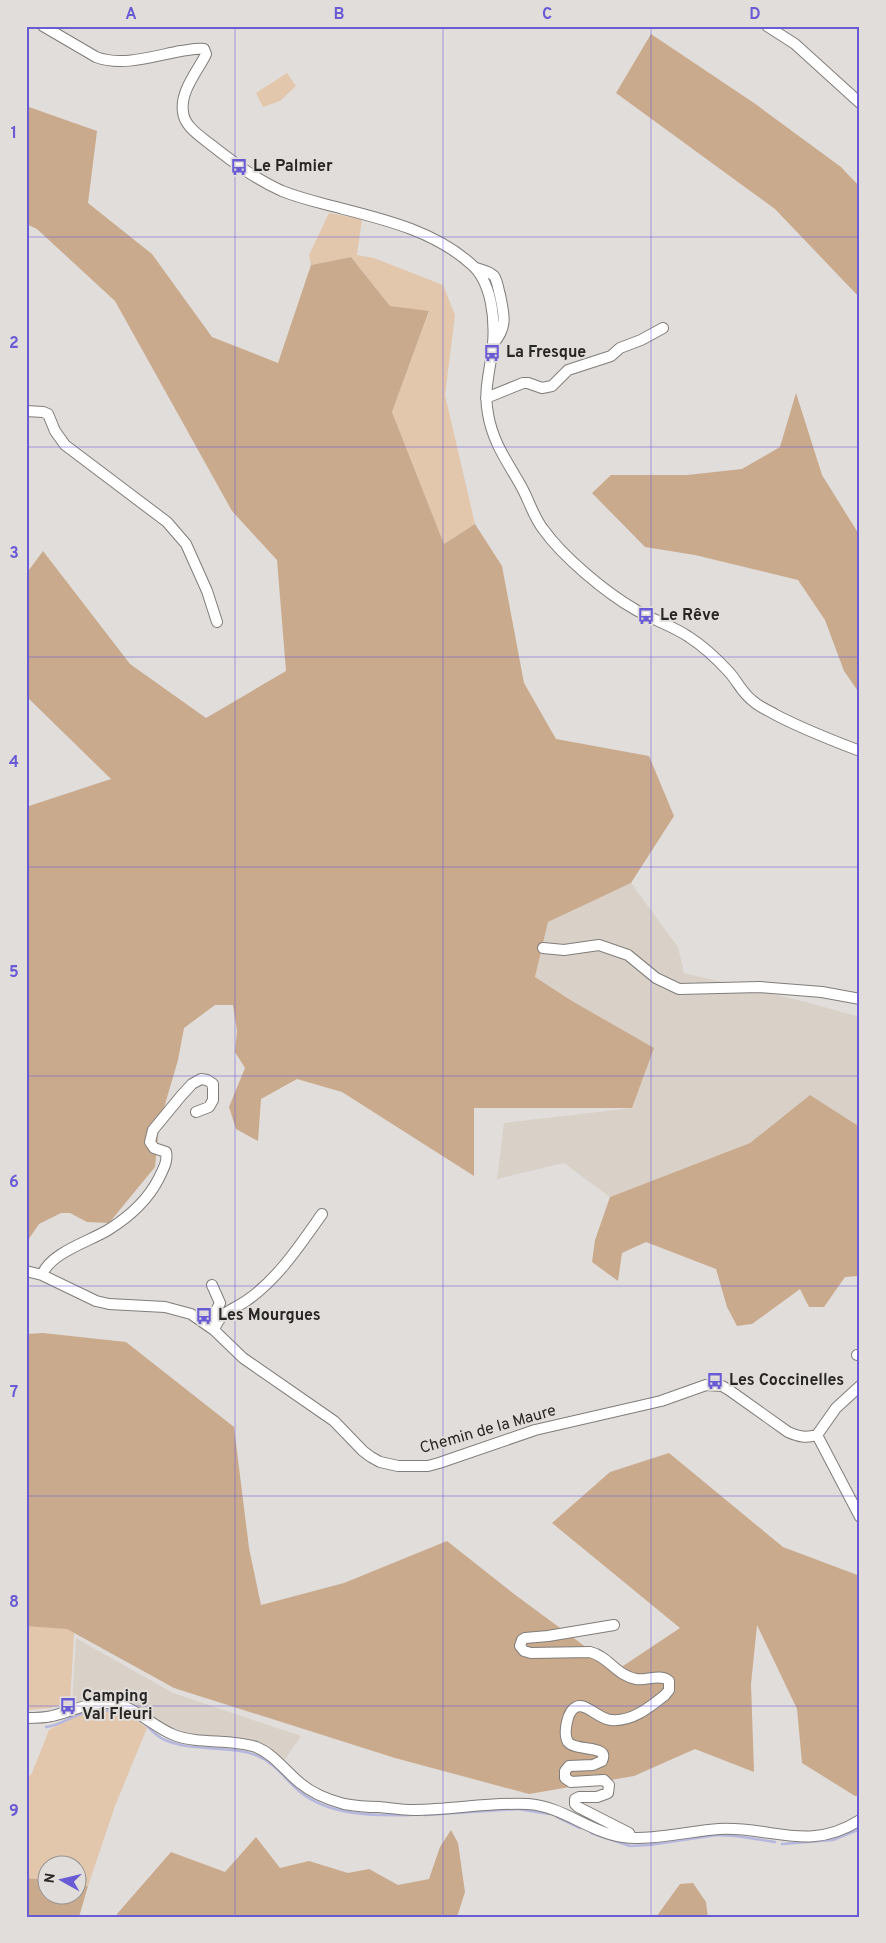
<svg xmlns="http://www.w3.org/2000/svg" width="886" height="1943" viewBox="0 0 886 1943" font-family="Overpass,sans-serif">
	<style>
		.built { fill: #d9d1c8 }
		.green { fill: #e3c7ad }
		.forest { fill: #caaa8d }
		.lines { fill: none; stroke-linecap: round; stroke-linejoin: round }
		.stream { stroke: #b6b7de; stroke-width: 2.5 }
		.minor-casing { stroke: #807d7a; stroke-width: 12 }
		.minor { stroke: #fff; stroke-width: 10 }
		.grid { fill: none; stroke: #695bd4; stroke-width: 1; stroke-opacity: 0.55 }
		.labels { text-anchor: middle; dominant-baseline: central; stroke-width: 4; stroke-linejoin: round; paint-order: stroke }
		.poi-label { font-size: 16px; font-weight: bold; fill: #292726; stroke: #e1ddda; text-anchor: start }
		.street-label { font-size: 16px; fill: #292726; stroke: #e1ddda }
		.neatline { fill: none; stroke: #695bd4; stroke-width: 2 }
		.grid-label { font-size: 16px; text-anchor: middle; font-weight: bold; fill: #695bd4 }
	</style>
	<rect width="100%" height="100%" fill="#e1ddda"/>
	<path class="built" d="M 631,883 L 678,947 L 684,973 L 802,1001 L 860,1017 L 860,1127 L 810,1095 L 750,1143 L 610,1197 L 564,1163 L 497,1179 L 504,1123 L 632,1108 L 572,1001 L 535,977 L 548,922 Z
		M 76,1638 L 173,1693 L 301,1736 L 284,1761 L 264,1747 L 194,1736 L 152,1719 L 122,1698 L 96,1694 L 72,1705 Z"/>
	<path class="green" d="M 287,73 L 296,86 L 280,101 L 263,107 L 256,93 Z
		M 329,213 L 362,219 L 357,255 L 374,258 L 443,285 L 455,315 L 445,395 L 475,524 L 444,544 L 392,412 L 429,312 L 390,306 L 351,257 L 311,265 L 309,255 Z
		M 26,1600 L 76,1600 L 70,1702 L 50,1708 L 26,1710 Z
		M 93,1710 C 115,1711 129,1714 147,1728 L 115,1806 L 88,1886 L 78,1884 L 78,1866 L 48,1866 L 47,1880 L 26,1878 L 26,1780 L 32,1773 L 49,1730 L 63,1722 Z"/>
	<path class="forest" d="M 651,34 L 754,103 L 841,167 L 860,187 L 860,298 L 775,209 L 616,93 Z
		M 26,106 L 97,131 L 88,203 L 152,254 L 212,337 L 278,363 L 311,265 L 351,257 L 390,306 L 429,311 L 392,412 L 444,544 L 475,524 L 502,566 L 524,683 L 556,739 L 649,756 L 674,816 L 631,883 L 548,922 L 535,977 L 572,1001 L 654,1048 L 632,1108 L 474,1108 L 474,1176 L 342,1092 L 297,1079 L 261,1099 L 258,1141 L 236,1129 L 229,1107 L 245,1068 L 235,1052 L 237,1031 L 233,1005 L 215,1005 L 184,1028 L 178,1060 L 159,1125 L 155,1167 L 109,1223 L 87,1222 L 70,1213 L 61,1213 L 39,1224 L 26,1243 L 26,807 L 111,779 L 26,696 L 26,574 L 43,551 L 130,664 L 206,718 L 286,671 L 277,560 L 232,511 L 115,301 L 37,229 L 26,224 Z
		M 796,393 L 822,475 L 860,536 L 860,694 L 844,671 L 825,620 L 798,580 L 695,555 L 645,547 L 592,493 L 611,475 L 687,475 L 742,469 L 780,447 Z
		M 810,1095 L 860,1127 L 860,1276 L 845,1277 L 824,1307 L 809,1307 L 800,1289 L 752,1324 L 737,1326 L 727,1307 L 716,1269 L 646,1242 L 622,1253 L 618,1281 L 592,1262 L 595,1240 L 610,1197 L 750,1143 Z
		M 43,1333 L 126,1342 L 234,1427 L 249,1548 L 261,1605 L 344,1583 L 447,1541 L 514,1594 L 617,1670 L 680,1628 L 552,1523 L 610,1472 L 669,1453 L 783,1547 L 860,1576 L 860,1795 L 855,1796 L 802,1763 L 797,1709 L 757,1625 L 751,1684 L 754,1772 L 695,1749 L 634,1776 L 529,1794 L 395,1758 L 174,1688 L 67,1629 L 26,1626 L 26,1334 Z
		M 451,1830 L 458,1843 L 465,1892 L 457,1917 L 117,1917 L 117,1914 L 171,1852 L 225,1872 L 256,1837 L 280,1868 L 309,1861 L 348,1873 L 369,1869 L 398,1885 L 429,1879 L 440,1847 Z
		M 26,1878 L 47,1880 L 48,1896 L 78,1896 L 78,1884 L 88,1886 L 79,1917 L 26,1917 Z
		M 693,1883 L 706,1902 L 708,1917 L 656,1917 L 680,1884 Z"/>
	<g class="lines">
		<path class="stream" d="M 144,1723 C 150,1729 157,1737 165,1740 C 195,1753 228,1744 258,1756 C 275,1763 285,1779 299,1791 C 329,1816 374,1816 412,1815
			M 46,1727 C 56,1726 64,1721 73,1717 C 94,1708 114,1708 135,1717
			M 425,1815 L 518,1809 L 549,1814
			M 557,1817 L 580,1828
			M 591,1833 L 630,1846 L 649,1845 L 717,1835 L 736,1836 L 775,1842
			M 782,1844 L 833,1840 L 860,1829"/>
		<g class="minor-casing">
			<path id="minor" d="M 43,26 L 96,57 C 122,67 154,56 181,51 C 189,50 197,48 204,49 L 206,54 L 204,58 C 195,74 180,93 183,112 C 184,126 200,136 210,144 C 233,162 255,179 282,191 C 297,197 313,201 328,205 C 378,218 432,229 471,264 C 492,282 495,319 493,344 C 491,368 483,389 488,414 C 493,443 507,461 521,486 C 529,500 533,516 543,529 C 563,557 606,593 636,610 C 653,620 673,626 689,637 C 703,646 718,660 729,672 C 738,682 742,693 753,701 C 759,707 768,710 776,715 C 803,729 831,740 860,751
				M 767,26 L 795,44 L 860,103
				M 476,268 C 482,270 489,271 494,276 C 498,282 498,289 500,295 C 504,315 508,327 493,344
				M 486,398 L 523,383 L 528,383 L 542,388 L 552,386 L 568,370 L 611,356 L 620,348 L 641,340 L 663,328
				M 26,411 L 43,412 L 48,414 L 55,431 L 65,445 L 167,522 L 186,544 L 207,591 L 217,622
				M 543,948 L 564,950 L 599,945 L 628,955 L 656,978 L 679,989 L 760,987 L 822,992 L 860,999
				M 26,1271 L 42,1275 L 96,1301 L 109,1304 L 165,1307 L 191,1314 L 214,1330 L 243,1358 L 334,1421 L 363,1451 L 371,1457 L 380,1462 L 398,1466 L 428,1466 L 439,1463 L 535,1430 L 661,1401 L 706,1385 L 722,1386 L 729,1390 L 788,1432 C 799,1437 806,1438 817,1435 L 836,1408 L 860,1386
				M 42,1275 C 50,1253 88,1242 108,1230 C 129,1217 148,1200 159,1178 C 163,1169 168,1162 166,1152 L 154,1148 L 150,1142 L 153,1130 L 181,1096 L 192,1084 L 201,1079 L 207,1080 L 213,1084 L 213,1100 L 209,1107 L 196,1112
				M 211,1320 L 220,1303 L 212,1285
				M 214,1330 C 221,1311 231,1311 246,1301 C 278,1279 300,1245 322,1214
				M 857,1355 L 860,1355
				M 817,1435 L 860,1517
				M 614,1625 L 548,1636 L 525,1638 L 522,1640 L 520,1646 L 524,1651 L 531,1653 L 590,1652 C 608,1656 617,1676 636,1679 C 646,1681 661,1673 669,1681 L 669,1690 L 665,1695 C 650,1707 632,1722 611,1720 C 598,1719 586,1702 576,1707 C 567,1711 563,1734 568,1742 C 576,1752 610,1744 602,1761 L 593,1765 L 569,1766 L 565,1771 L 565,1778 L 571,1782 L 604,1780 L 609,1785 L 608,1793 L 597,1797 L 579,1797 L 575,1799 L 575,1804 L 578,1807 L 629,1833 L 631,1837
				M 26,1718 C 35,1718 44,1718 52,1716 C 70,1712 89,1702 108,1703 C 133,1704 151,1726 174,1735 C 200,1745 230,1738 256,1747 C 274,1754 286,1772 300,1783 C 312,1793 329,1800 344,1804 C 355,1806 367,1807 379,1807 C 390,1808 402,1810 414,1810 C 452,1810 490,1802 528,1804 C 562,1806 589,1832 623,1837 C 648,1841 691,1831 719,1829 C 772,1826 808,1853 860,1820"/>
		</g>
		<use href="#minor" class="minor"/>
	</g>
	<path class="grid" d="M 235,26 L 235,1917M 443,26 L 443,1917M 651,26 L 651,1917M 26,237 L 860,237M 26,447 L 860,447M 26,657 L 860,657M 26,867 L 860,867M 26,1076 L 860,1076M 26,1286 L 860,1286M 26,1496 L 860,1496M 26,1706 L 860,1706"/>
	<defs>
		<g id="bus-bare" transform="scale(1.35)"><path d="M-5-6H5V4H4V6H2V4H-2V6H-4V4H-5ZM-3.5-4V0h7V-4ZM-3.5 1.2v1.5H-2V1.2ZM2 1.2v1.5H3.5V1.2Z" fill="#695bd4" stroke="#e1ddda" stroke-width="2.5" paint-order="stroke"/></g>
	</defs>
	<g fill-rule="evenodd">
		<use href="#bus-bare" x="239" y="167"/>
		<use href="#bus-bare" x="492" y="353"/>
		<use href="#bus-bare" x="646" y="616"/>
		<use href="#bus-bare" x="204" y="1316"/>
		<use href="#bus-bare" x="715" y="1381"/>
		<use href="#bus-bare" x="68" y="1706"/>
	</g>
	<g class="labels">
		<g class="poi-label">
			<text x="253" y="167">Le Palmier</text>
			<text x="506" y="353">La Fresque</text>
			<text x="660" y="616">Le Rêve</text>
			<text x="218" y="1316">Les Mourgues</text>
			<text x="729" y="1381">Les Coccinelles</text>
			<text x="82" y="1697">Camping<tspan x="82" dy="18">Val Fleuri</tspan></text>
		</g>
		<g class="street-label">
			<text transform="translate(488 1430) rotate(-16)">Chemin de la Maure</text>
		</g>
	</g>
	<rect width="886" height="1943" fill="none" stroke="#e1ddda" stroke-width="55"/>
	<g transform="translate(62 1880) rotate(278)"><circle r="24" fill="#e1ddda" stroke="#979492"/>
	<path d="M0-4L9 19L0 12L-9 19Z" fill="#695bd4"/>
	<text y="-8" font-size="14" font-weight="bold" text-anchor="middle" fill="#292726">N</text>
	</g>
	<rect x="28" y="28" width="830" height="1888" class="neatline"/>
	<g class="grid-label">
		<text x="131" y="19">A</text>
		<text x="339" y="19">B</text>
		<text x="547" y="19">C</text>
		<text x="755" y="19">D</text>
		<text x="14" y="138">1</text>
		<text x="14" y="348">2</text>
		<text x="14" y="558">3</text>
		<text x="14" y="767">4</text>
		<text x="14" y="977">5</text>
		<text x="14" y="1187">6</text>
		<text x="14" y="1397">7</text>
		<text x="14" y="1607">8</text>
		<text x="14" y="1816">9</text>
	</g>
</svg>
